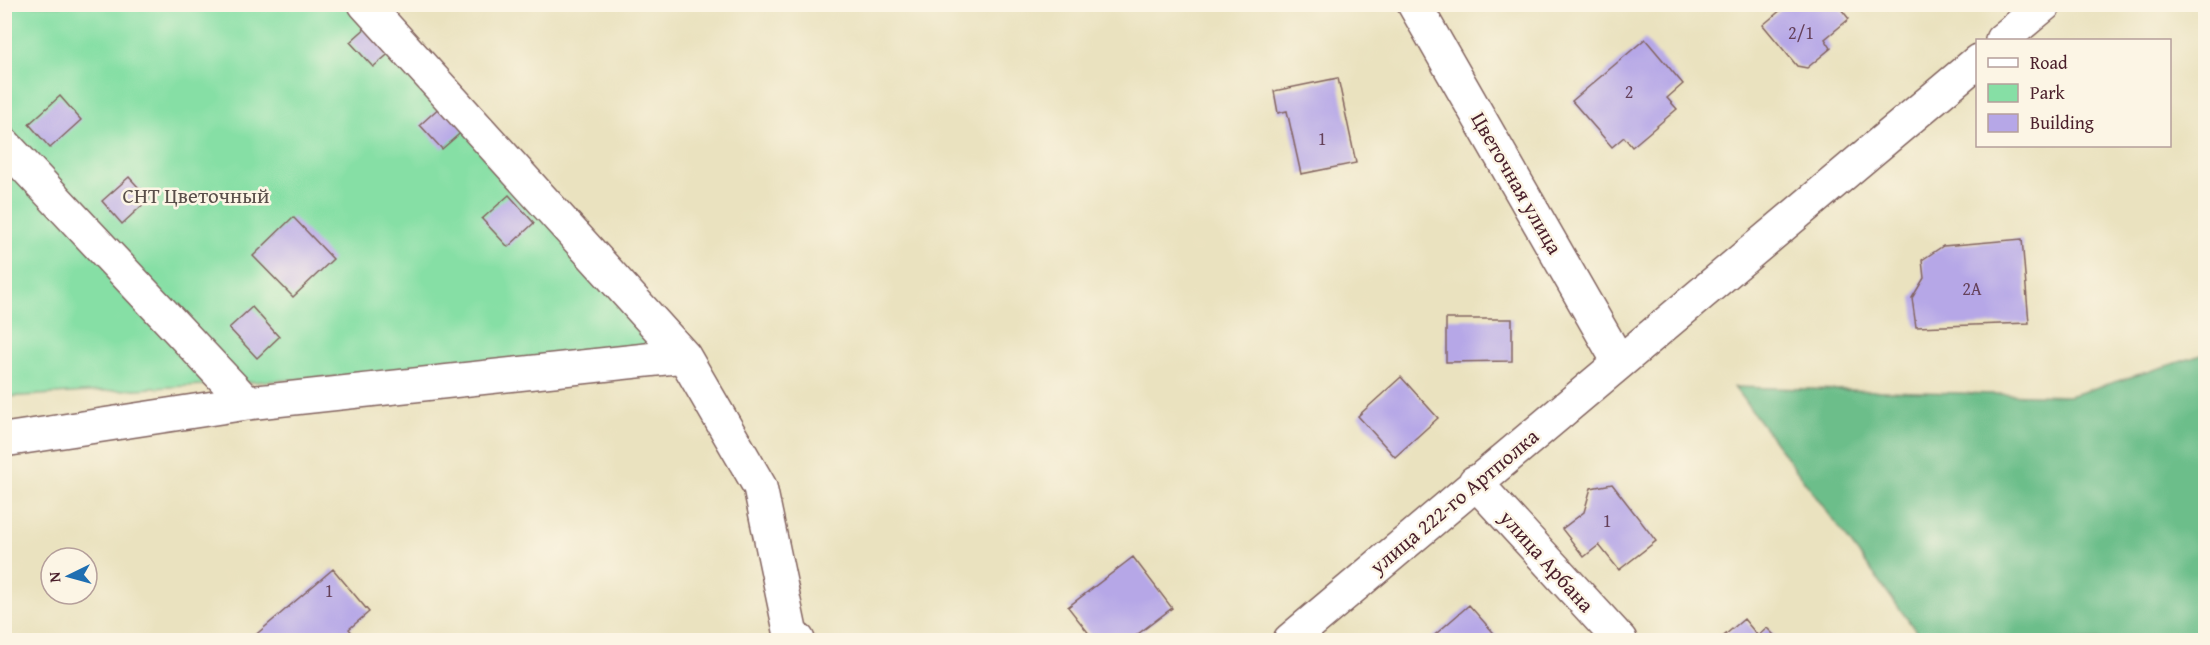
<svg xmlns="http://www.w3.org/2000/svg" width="2210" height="645" viewBox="0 0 2210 645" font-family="'Gentium Book Plus',serif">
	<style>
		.green { fill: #86dfa5; stroke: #687f68; stroke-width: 1.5 }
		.forest { fill: #6cbe8a; stroke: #5b6e5a; stroke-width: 1.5 }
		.building { fill: #b6a7e7 }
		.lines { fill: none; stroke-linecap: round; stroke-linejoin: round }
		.minor-casing { stroke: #82635f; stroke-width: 36 }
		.minor { stroke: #fff; stroke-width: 33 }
		.labels { text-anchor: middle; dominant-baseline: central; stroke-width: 5; stroke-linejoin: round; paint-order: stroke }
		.number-label { font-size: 18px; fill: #65415a }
		.street-label { font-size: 21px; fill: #4a1f2b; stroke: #fcf5e5 }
		.park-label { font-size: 21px; fill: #594f4a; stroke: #fcf5e5 }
	</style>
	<rect width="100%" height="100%" fill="#fcf5e5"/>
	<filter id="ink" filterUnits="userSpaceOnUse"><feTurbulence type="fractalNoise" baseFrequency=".0167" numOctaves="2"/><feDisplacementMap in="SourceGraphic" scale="12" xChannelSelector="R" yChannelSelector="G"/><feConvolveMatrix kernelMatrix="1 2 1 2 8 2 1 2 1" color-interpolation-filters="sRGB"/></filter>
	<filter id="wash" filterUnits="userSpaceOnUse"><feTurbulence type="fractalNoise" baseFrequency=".008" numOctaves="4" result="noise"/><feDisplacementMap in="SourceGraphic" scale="24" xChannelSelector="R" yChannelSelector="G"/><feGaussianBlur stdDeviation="1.35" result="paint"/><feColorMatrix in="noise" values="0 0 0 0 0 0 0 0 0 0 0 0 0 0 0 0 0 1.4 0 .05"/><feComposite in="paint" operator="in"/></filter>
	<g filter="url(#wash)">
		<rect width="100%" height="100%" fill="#eae2bf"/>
		<path class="green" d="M 5,5 L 366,5 L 684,356 L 5,397 Z"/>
		<path class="forest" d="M 2205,354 L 2205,640 L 1923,640 L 1734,387 L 2069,396 Z"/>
		<g id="blocks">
			<path class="building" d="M 1788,4 L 1837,4 L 1849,19 L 1825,39 L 1831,48 L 1807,68 L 1797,66 L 1763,25 Z
				M 369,25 L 392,51 L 373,67 L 350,42 Z
				M 1645,39 L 1683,84 L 1667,98 L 1677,109 L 1632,147 L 1624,137 L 1612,147 L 1572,101 Z
				M 1338,78 L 1356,163 L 1301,174 L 1287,111 L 1278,113 L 1274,91 Z
				M 60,96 L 81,120 L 50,148 L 29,124 Z
				M 443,104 L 465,129 L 442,149 L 420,125 Z
				M 129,177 L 149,199 L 122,224 L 102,201 Z
				M 509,195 L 534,223 L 508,247 L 482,219 Z
				M 293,217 L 333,259 L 293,297 L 253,256 Z
				M 2022,239 L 2029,323 L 1916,327 L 1912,298 L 1924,278 L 1922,260 L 1943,246 Z
				M 252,307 L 279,337 L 257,358 L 229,328 Z
				M 1446,319 L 1512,319 L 1512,361 L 1446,362 Z
				M 1401,377 L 1438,418 L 1395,457 L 1358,416 Z
				M 1612,484 L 1656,541 L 1619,570 L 1599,545 L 1584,557 L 1562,529 L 1584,512 L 1591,488 Z
				M 1133,557 L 1172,608 L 1130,640 L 1094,640 L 1068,607 Z
				M 333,569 L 369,612 L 349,629 L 358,640 L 254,640 L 252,638 Z
				M 1469,605 L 1500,640 L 1429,640 Z
				M 1744,619 L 1758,636 L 1767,628 L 1779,640 L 1719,640 Z"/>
		</g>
	</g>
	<g filter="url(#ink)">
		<use href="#blocks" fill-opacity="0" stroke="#82635f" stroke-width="1.5"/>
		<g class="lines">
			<g class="minor-casing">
				<path id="minor" d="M 365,4 L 684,356 L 760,487 L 791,635 L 798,640
					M 1414,4 L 1619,362
					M 2002,40 L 2045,4
					M 4,144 L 247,403
					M 4,440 L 247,403 L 684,356
					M 1475,482 L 1620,640
					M 1290,640 L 1978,61"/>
			</g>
			<use href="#minor" class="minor"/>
		</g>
	</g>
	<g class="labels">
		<g class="number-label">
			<text x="1801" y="32">2/1</text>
			<text x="1629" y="91">2</text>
			<text x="1322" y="138">1</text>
			<text x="1972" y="288">2А</text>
			<text x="1607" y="520">1</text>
			<text x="329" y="590">1</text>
		</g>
		<g class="street-label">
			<text transform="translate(1517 183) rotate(60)">Цветочная улица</text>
			<text transform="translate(1454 501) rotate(-40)">улица 222-го Артполка</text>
			<text transform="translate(1547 561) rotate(48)">улица Арбана</text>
		</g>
		<g class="park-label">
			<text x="196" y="195">СНТ Цветочный</text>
		</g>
	</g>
	<rect width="2210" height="645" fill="none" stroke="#fcf5e5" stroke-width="24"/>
	<rect x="1976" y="39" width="195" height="108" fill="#fcf5e5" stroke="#b59f9b" stroke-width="1.5"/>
	<rect x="1988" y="58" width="30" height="9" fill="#ffffff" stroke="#b59f9b" stroke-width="1.5"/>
	<text x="2030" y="69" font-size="18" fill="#4a1f2b">Road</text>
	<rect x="1988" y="84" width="30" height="18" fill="#86dfa5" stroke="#b59f9b" stroke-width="1.5"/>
	<text x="2030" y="99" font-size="18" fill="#4a1f2b">Park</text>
	<rect x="1988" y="114" width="30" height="18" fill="#b6a7e7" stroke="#b59f9b" stroke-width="1.5"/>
	<text x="2030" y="129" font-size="18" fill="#4a1f2b">Building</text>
	<g transform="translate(69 576) rotate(265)"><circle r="28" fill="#fcf5e5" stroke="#b59f9b" stroke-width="1.5"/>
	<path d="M0-4.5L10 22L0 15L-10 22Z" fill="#1f6fb2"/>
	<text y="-9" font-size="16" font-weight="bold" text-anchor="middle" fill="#4a1f2b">N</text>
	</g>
</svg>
